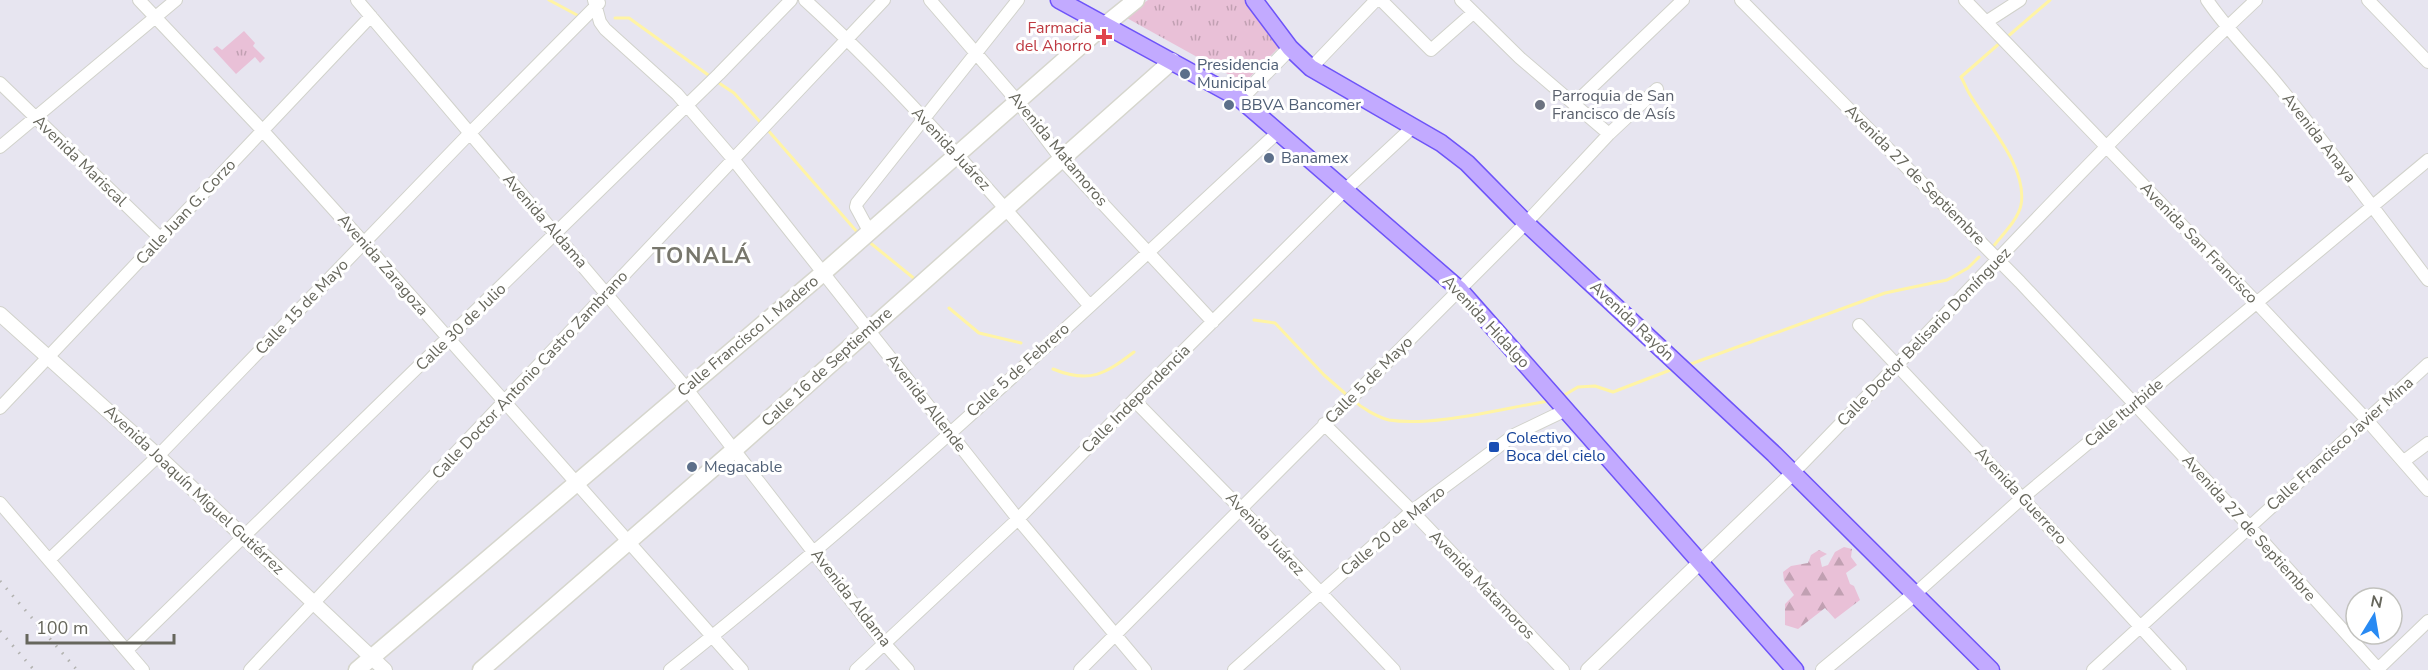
<svg xmlns="http://www.w3.org/2000/svg" width="2428" height="670" viewBox="0 0 2428 670" font-family="'Nunito Sans',sans-serif">
	<style>
		.forest { fill: url(#forest-firs) }
		.park { fill: url(#park-tufts) }
		.lines { fill: none; stroke-linecap: round; stroke-linejoin: round }
		.stream { stroke: #fff4a5; stroke-width: 3 }
		.minor-casing { stroke: #d1d2cb; stroke-width: 14 }
		.tertiary-casing { stroke: #d1d2cb; stroke-width: 16 }
		.secondary-casing { stroke: #d6d6cd; stroke-width: 19 }
		.primary-casing { stroke: #6e54f9; stroke-width: 19 }
		.minor { stroke: #fff; stroke-width: 12 }
		.tertiary { stroke: #fff; stroke-width: 14 }
		.secondary { stroke: #fff; stroke-width: 16 }
		.primary { stroke: #c2aaff; stroke-width: 16 }
		.rail { stroke: #b2b2af; stroke-width: 3; stroke-dasharray: 1.5 8; stroke-linecap: butt }
		.health-dot { fill: #e0444e; stroke: #fff; stroke-width: 2 }
		.service-dot { fill: #5c6f8a; stroke: #fff; stroke-width: 2 }
		.worship-dot { fill: #6b7280; stroke: #fff; stroke-width: 2 }
		.transit-dot { fill: #1a4fb4; stroke: #fff; stroke-width: 2 }
		.labels { text-anchor: middle; dominant-baseline: central; stroke-width: 6; stroke-linejoin: round; paint-order: stroke }
		.health-label { font-size: 16px; fill: #be3a42; stroke: #fff; text-anchor: end }
		.service-label { font-size: 16px; fill: #4e5e75; stroke: #fff; text-anchor: start }
		.worship-label { font-size: 16px; fill: #5b616d; stroke: #fff; text-anchor: start }
		.street-label { font-size: 16px; fill: #66665c; stroke: #fff }
		.transit-label { font-size: 16px; fill: #164399; stroke: #fff; text-anchor: start }
		.district-label { font-size: 22px; font-weight: bold; letter-spacing: 1.5px; fill: #78776d; stroke: #fff }
	</style>
	<defs>
		<pattern id="forest-firs" width="22" height="20" patternUnits="userSpaceOnUse" patternTransform="scale(1.5)"><rect width="22" height="20" fill="#e9c0d7"/><path d="M5 1l3.5 6h-7zM16 11l3.5 6h-7z" fill="#c1a0b2"/></pattern>
		<pattern id="park-tufts" width="24" height="20" patternUnits="userSpaceOnUse" patternTransform="scale(1.5)"><rect width="24" height="20" fill="#e9c0d7"/><path d="M3 7l-1-3M5 7V3M7 7l1-3M15 17l-1-3M17 17v-4M19 17l1-3" fill="none" stroke="#c1a0b2"/></pattern>
	</defs>
	<rect width="100%" height="100%" fill="#e7e5f0"/>
	<path class="forest" d="M 1844,547 L 1852,549 L 1851,557 L 1857,565 L 1846,573 L 1850,584 L 1854,586 L 1860,600 L 1835,619 L 1825,608 L 1798,629 L 1785,625 L 1785,604 L 1794,595 L 1784,581 L 1783,572 L 1791,566 L 1808,563 L 1811,555 L 1819,550 L 1827,554 L 1820,558 L 1822,567 L 1828,565 L 1835,552 Z"/>
	<path class="park" d="M 1148,0 L 1247,0 L 1282,44 L 1244,83 L 1125,17 Z
		M 244,31 L 255,43 L 253,46 L 265,58 L 260,63 L 255,57 L 236,74 L 213,49 L 217,46 L 222,50 Z"/>
	<g class="lines">
		<path class="stream" d="M 549,0 L 577,15
			M 615,18 L 629,18 L 711,77
			M 2006,38 L 2050,0
			M 716,81 L 734,93 L 761,123
			M 766,128 L 858,233
			M 868,241 L 916,280
			M 1992,248 C 2001,236 2018,220 2021,205 C 2028,167 1987,124 1969,93 C 1966,88 1964,82 1961,77 L 2001,42
			M 949,308 L 979,333 L 1021,343
			M 1254,320 L 1275,323 L 1324,375 L 1348,396
			M 1688,365 L 1885,293 L 1947,280 L 1968,268 L 1979,257
			M 1053,369 C 1090,384 1105,374 1134,352
			M 1561,397 L 1578,387 L 1595,386 L 1613,392 L 1673,369
			M 1353,400 C 1362,408 1377,417 1389,420 C 1434,427 1504,408 1549,401"/>
		<g class="minor-casing">
			<path id="minor" d="M 139,0 L 263,131 L 364,243 L 742,670
				M 357,0 L 686,388 L 884,643 L 908,670
				M 594,0 L 600,22 L 605,29 L 677,94 L 733,159 L 1018,519 L 1145,670
				M 805,0 C 908,94 998,200 1089,305
				M 930,0 L 1018,102 L 1062,160 L 1213,322
				M 1381,0 L 1431,50 L 1473,13
				M 1461,0 L 1520,58 L 1609,134
				M 1741,0 L 2020,282 L 2250,527 L 2379,670
				M 1965,0 L 2256,302 L 2366,419 L 2428,490
				M 2207,0 C 2228,31 2254,56 2277,84 C 2329,148 2378,214 2428,280
				M 2368,0 L 2428,62
				M 1986,22 L 2020,0
				M 1311,68 L 1376,0
				M 0,83 L 161,239
				M 1574,104 L 1683,0
				M 0,147 L 176,0
				M 869,231 L 856,207 L 857,203 L 1018,0
				M 1859,325 L 2022,498 L 2180,670
				M 1134,400 L 1241,509 L 1394,670
				M 0,408 L 371,16
				M 1324,424 L 1412,511 L 1563,670
				M 2404,461 L 2428,443
				M 1793,473 C 1947,315 2095,151 2256,0
				M 0,503 L 143,670
				M 50,559 L 158,456 L 469,134 L 599,3
				M 1916,593 L 2022,498 L 2428,160
				M 127,650 L 719,74 L 791,0
				M 2378,669 L 2428,621
				M 250,670 L 884,0
				M 670,670 C 882,502 1080,316 1278,132
				M 856,670 L 1018,519 L 1134,400 L 1345,190 L 1414,126
				M 1080,670 L 1526,223 L 1609,134 L 1657,89
				M 1234,670 L 1412,511 L 1514,435 L 1566,410
				M 2093,670 L 2428,364"/>
		</g>
		<g class="tertiary-casing">
			<path id="tertiary" d="M 1240,99 L 1290,48
				M 0,314 L 158,456 L 385,670
				M 1588,670 L 1793,473
				M 1823,670 L 1916,593"/>
		</g>
		<g class="secondary-casing">
			<path id="secondary" d="M 357,670 L 823,273 L 1094,34 L 1136,0
				M 481,670 L 734,450 L 1172,61"/>
		</g>
		<g class="primary-casing">
			<path id="primary" d="M 1059,0 L 1240,99 L 1459,289 L 1795,670
				M 1254,0 L 1290,48 L 1311,68 L 1441,143 L 1467,163 L 1526,223 L 1774,454 L 1991,670"/>
		</g>
		<use href="#minor" class="minor"/>
		<use href="#tertiary" class="tertiary"/>
		<use href="#secondary" class="secondary"/>
		<use href="#primary" class="primary"/>
		<path class="rail" d="M 0,581 L 77,670
			M 0,631 L 34,670"/>
	</g>
	<path class="health-dot" d="M1101 28h6v6h6v6h-6v6h-6v-6h-6v-6h6z"/>
	<g class="service-dot">
		<circle cx="1185" cy="74" r="6"/>
		<circle cx="1229" cy="105" r="6"/>
		<circle cx="1269" cy="158" r="6"/>
		<circle cx="692" cy="467" r="6"/>
	</g>
	<circle class="worship-dot" cx="1540" cy="105" r="6"/>
	<rect class="transit-dot" x="1488" y="441" width="12" height="12" rx="3"/>
	<g class="labels">
		<g class="health-label">
			<text x="1092" y="28">Farmacia<tspan x="1092" dy="18">del Ahorro</tspan></text>
		</g>
		<g class="service-label">
			<text x="1197" y="65">Presidencia<tspan x="1197" dy="18">Municipal</tspan></text>
			<text x="1241" y="105">BBVA Bancomer</text>
			<text x="1281" y="158">Banamex</text>
			<text x="704" y="467">Megacable</text>
		</g>
		<g class="worship-label">
			<text x="1552" y="96">Parroquia de San<tspan x="1552" dy="18">Francisco de Asís</tspan></text>
		</g>
		<g class="street-label">
			<text transform="translate(2319 138) rotate(52)">Avenida Anaya</text>
			<text transform="translate(951 149) rotate(47)">Avenida Juárez</text>
			<text transform="translate(1058 149) rotate(50)">Avenida Matamoros</text>
			<text transform="translate(80 161) rotate(44)">Avenida Mariscal</text>
			<text transform="translate(1915 175) rotate(45)">Avenida 27 de Septiembre</text>
			<text transform="translate(186 212) rotate(-47)">Calle Juan G. Corzo</text>
			<text transform="translate(545 221) rotate(49)">Avenida Aldama</text>
			<text transform="translate(2199 243) rotate(46)">Avenida San Francisco</text>
			<text transform="translate(383 265) rotate(49)">Avenida Zaragoza</text>
			<text transform="translate(302 307) rotate(-46)">Calle 15 de Mayo</text>
			<text transform="translate(1632 321) rotate(43)">Avenida Rayón</text>
			<text transform="translate(1486 322) rotate(47)">Avenida Hidalgo</text>
			<text transform="translate(461 327) rotate(-44)">Calle 30 de Julio</text>
			<text transform="translate(748 336) rotate(-40)">Calle Francisco I. Madero</text>
			<text transform="translate(1924 337) rotate(-46)">Calle Doctor Belisario Domínguez</text>
			<text transform="translate(827 367) rotate(-42)">Calle 16 de Septiembre</text>
			<text transform="translate(1018 370) rotate(-42)">Calle 5 de Febrero</text>
			<text transform="translate(530 375) rotate(-47)">Calle Doctor Antonio Castro Zambrano</text>
			<text transform="translate(1369 380) rotate(-45)">Calle 5 de Mayo</text>
			<text transform="translate(1136 399) rotate(-45)">Calle Independencia</text>
			<text transform="translate(926 403) rotate(52)">Avenida Allende</text>
			<text transform="translate(2124 413) rotate(-40)">Calle Iturbide</text>
			<text transform="translate(2340 444) rotate(-42)">Calle Francisco Javier Mina</text>
			<text transform="translate(194 490) rotate(43)">Avenida Joaquín Miguel Gutiérrez</text>
			<text transform="translate(2021 496) rotate(47)">Avenida Guerrero</text>
			<text transform="translate(2249 528) rotate(48)">Avenida 27 de Septiembre</text>
			<text transform="translate(1393 531) rotate(-40)">Calle 20 de Marzo</text>
			<text transform="translate(1265 534) rotate(47)">Avenida Juárez</text>
			<text transform="translate(1482 585) rotate(46)">Avenida Matamoros</text>
			<text transform="translate(851 598) rotate(52)">Avenida Aldama</text>
		</g>
		<g class="transit-label">
			<text x="1506" y="438">Colectivo<tspan x="1506" dy="18">Boca del cielo</tspan></text>
		</g>
		<g class="district-label">
			<text x="702" y="256">TONALÁ</text>
		</g>
	</g>
	<g transform="translate(2374 616) rotate(11)"><circle r="28" fill="#ffffff" stroke="#c2c2be" stroke-width="1.5"/>
	<path d="M0-4.5L10 22L0 15L-10 22Z" fill="#288af3"/>
	<text y="-9" font-size="16" font-weight="bold" text-anchor="middle" fill="#66665c">N</text>
	</g>
	<path d="M27 634v9h147v-9" fill="none" stroke="#66665c" stroke-width="3"/>
	<text x="36" y="634" font-size="18" fill="#66665c" stroke="#ffffff" stroke-width="4.5" paint-order="stroke">100 m</text>
</svg>
